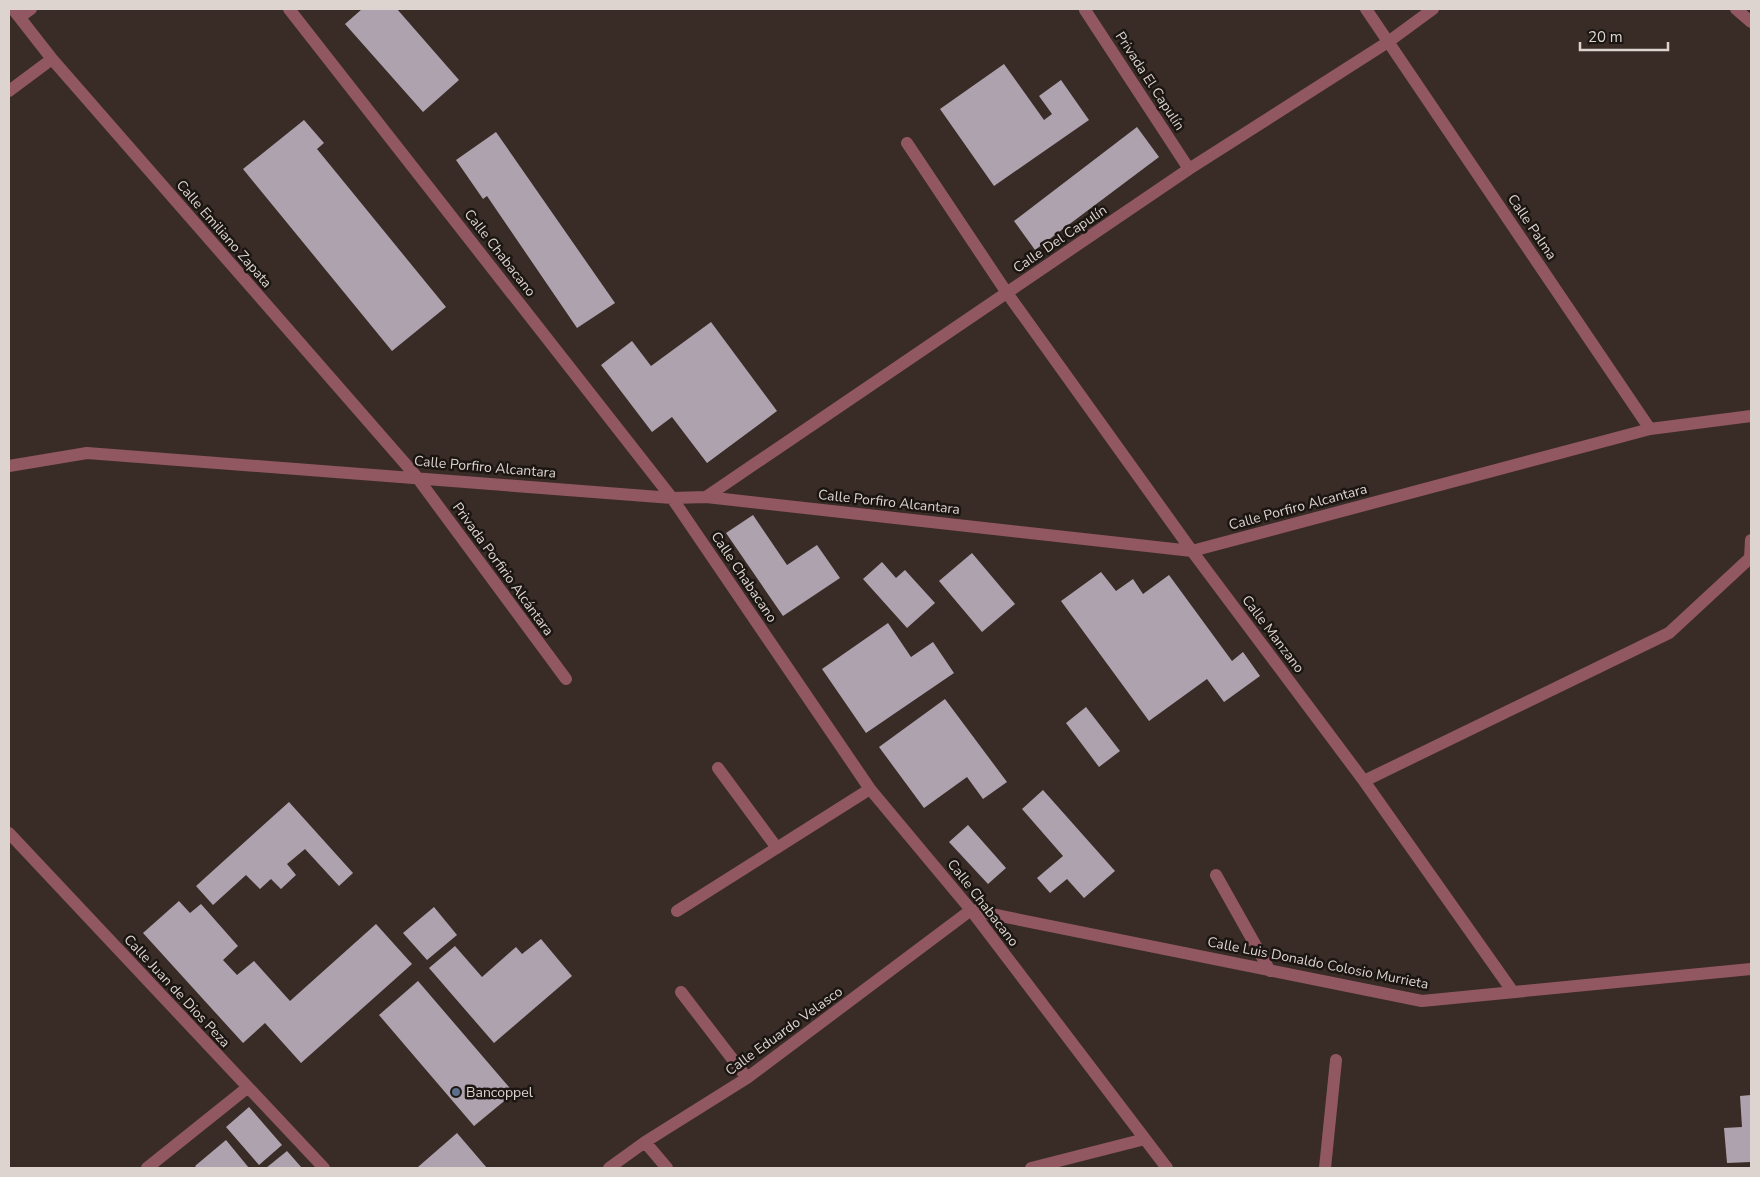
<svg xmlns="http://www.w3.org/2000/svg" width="1760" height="1177" viewBox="0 0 1760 1177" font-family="'Nunito Sans',sans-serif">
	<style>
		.building { fill: #aea2af }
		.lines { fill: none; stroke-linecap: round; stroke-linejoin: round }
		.minor { stroke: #925862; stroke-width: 12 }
		.service-dot { fill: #5c6f8a; stroke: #1c1613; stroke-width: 2 }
		.labels { text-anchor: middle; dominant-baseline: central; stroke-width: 5; stroke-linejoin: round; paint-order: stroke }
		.street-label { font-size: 14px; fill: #ddd4d0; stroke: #1c1613 }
		.poi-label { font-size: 14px; fill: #ddd4d0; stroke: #1c1613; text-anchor: start }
	</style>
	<rect width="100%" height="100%" fill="#392c26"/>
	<path class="building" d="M 362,9 L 397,9 L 459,80 L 423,112 L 345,24 Z
		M 1004,64 L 1044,120 L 1052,114 L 1039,96 L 1061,80 L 1089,120 L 994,186 L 940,109 Z
		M 304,120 L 324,143 L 317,149 L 446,307 L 392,351 L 243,169 Z
		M 1137,127 L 1159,157 L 1035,250 L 1014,221 Z
		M 496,132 L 615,303 L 577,328 L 487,196 L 483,199 L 456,160 Z
		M 711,322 L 777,411 L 707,463 L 672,417 L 652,432 L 601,365 L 632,341 L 651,366 Z
		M 753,515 L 787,565 L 817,545 L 840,578 L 783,616 L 726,533 Z
		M 972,553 L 1015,604 L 982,632 L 939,581 Z
		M 882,562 L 896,578 L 905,570 L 935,603 L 907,628 L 863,579 Z
		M 1101,572 L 1116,591 L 1133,579 L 1143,594 L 1169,575 L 1232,661 L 1243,652 L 1260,676 L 1224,702 L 1207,679 L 1149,721 L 1061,601 Z
		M 888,623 L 911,657 L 933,642 L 954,673 L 866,733 L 822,669 Z
		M 945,699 L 1007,782 L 983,799 L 967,777 L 924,808 L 879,747 Z
		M 1086,707 L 1120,751 L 1099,767 L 1066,723 Z
		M 1043,790 L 1115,871 L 1084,898 L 1067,879 L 1050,893 L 1037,878 L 1063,856 L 1022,809 Z
		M 289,802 L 353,873 L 339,886 L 305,849 L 287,864 L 296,875 L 281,889 L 271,879 L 260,889 L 246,875 L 213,905 L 196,886 Z
		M 968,825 L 1006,868 L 988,884 L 949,842 Z
		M 179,901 L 190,913 L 201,904 L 238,946 L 223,960 L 237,975 L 254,961 L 290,1001 L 376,924 L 412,964 L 301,1063 L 265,1023 L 243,1043 L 143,933 Z
		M 434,907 L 457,935 L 427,960 L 403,933 Z
		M 541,939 L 572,976 L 494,1043 L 429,968 L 455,946 L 482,977 L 516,947 L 522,954 Z
		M 418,981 L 514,1093 L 474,1126 L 379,1015 Z
		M 1751,1095 L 1751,1162 L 1727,1163 L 1724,1128 L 1742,1127 L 1740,1096 Z
		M 249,1107 L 282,1145 L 259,1165 L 226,1127 Z
		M 457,1133 L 487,1168 L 419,1168 L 418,1167 Z
		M 226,1140 L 249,1168 L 197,1168 L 195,1166 Z
		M 287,1151 L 302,1168 L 266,1168 Z"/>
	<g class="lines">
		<path class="minor" d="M 13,9 L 52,59 L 416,476 L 566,679
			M 289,9 L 672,498 L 870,789 L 971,910 L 1167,1168
			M 1366,9 L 1650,429
			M 1736,9 L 1751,22
			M 1085,10 L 1189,169
			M 20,17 L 31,9
			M 9,91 L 52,59
			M 907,143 L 1007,293 L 1192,551 L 1364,781 L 1513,992
			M 9,466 L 87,453 L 672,498 L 706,497 L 1192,551 L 1650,429 L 1751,416
			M 706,497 L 1189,169 L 1388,42 L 1433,9
			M 718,768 L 777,848
			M 1364,781 L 1669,633 L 1750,558 L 1751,540
			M 9,833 L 324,1168
			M 1216,875 L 1270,971
			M 677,911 L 870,789
			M 681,992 L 747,1078
			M 645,1142 L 667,1168
			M 147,1168 L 247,1088
			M 609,1168 L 645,1142 L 747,1078 L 971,910 L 1422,1001 L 1751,969
			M 1031,1168 L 1145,1139
			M 1325,1168 L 1336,1060"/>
	</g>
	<circle class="service-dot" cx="456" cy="1092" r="5"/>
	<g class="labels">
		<g class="street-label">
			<text transform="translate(1150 81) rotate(57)">Privada El Capulín</text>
			<text transform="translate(1532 227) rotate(56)">Calle Palma</text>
			<text transform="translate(224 234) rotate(49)">Calle Emiliano Zapata</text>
			<text transform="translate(1060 239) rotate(-34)">Calle Del Capulín</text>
			<text transform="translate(500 253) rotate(52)">Calle Chabacano</text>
			<text transform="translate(485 467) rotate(5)">Calle Porfiro Alcantara</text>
			<text transform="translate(889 502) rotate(6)">Calle Porfiro Alcantara</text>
			<text transform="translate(1298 507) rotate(-15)">Calle Porfiro Alcantara</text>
			<text transform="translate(503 569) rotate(54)">Privada Porfirio Alcántara</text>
			<text transform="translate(744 577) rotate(56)">Calle Chabacano</text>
			<text transform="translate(1273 634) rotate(53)">Calle Manzano</text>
			<text transform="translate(983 903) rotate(52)">Calle Chabacano</text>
			<text transform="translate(1318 963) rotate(11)">Calle Luis Donaldo Colosio Murrieta</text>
			<text transform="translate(177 991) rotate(47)">Calle Juan de Dios Peza</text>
			<text transform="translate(784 1031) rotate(-36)">Calle Eduardo Velasco</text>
		</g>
		<g class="poi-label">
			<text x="466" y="1092">Bancoppel</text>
		</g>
	</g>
	<rect width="1760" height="1177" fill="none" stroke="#ddd4d0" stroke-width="20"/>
	<path d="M1580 42v8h88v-8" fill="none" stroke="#ddd4d0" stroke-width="2.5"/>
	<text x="1588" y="42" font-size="15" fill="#ddd4d0" stroke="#1c1613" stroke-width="4" paint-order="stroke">20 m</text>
</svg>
